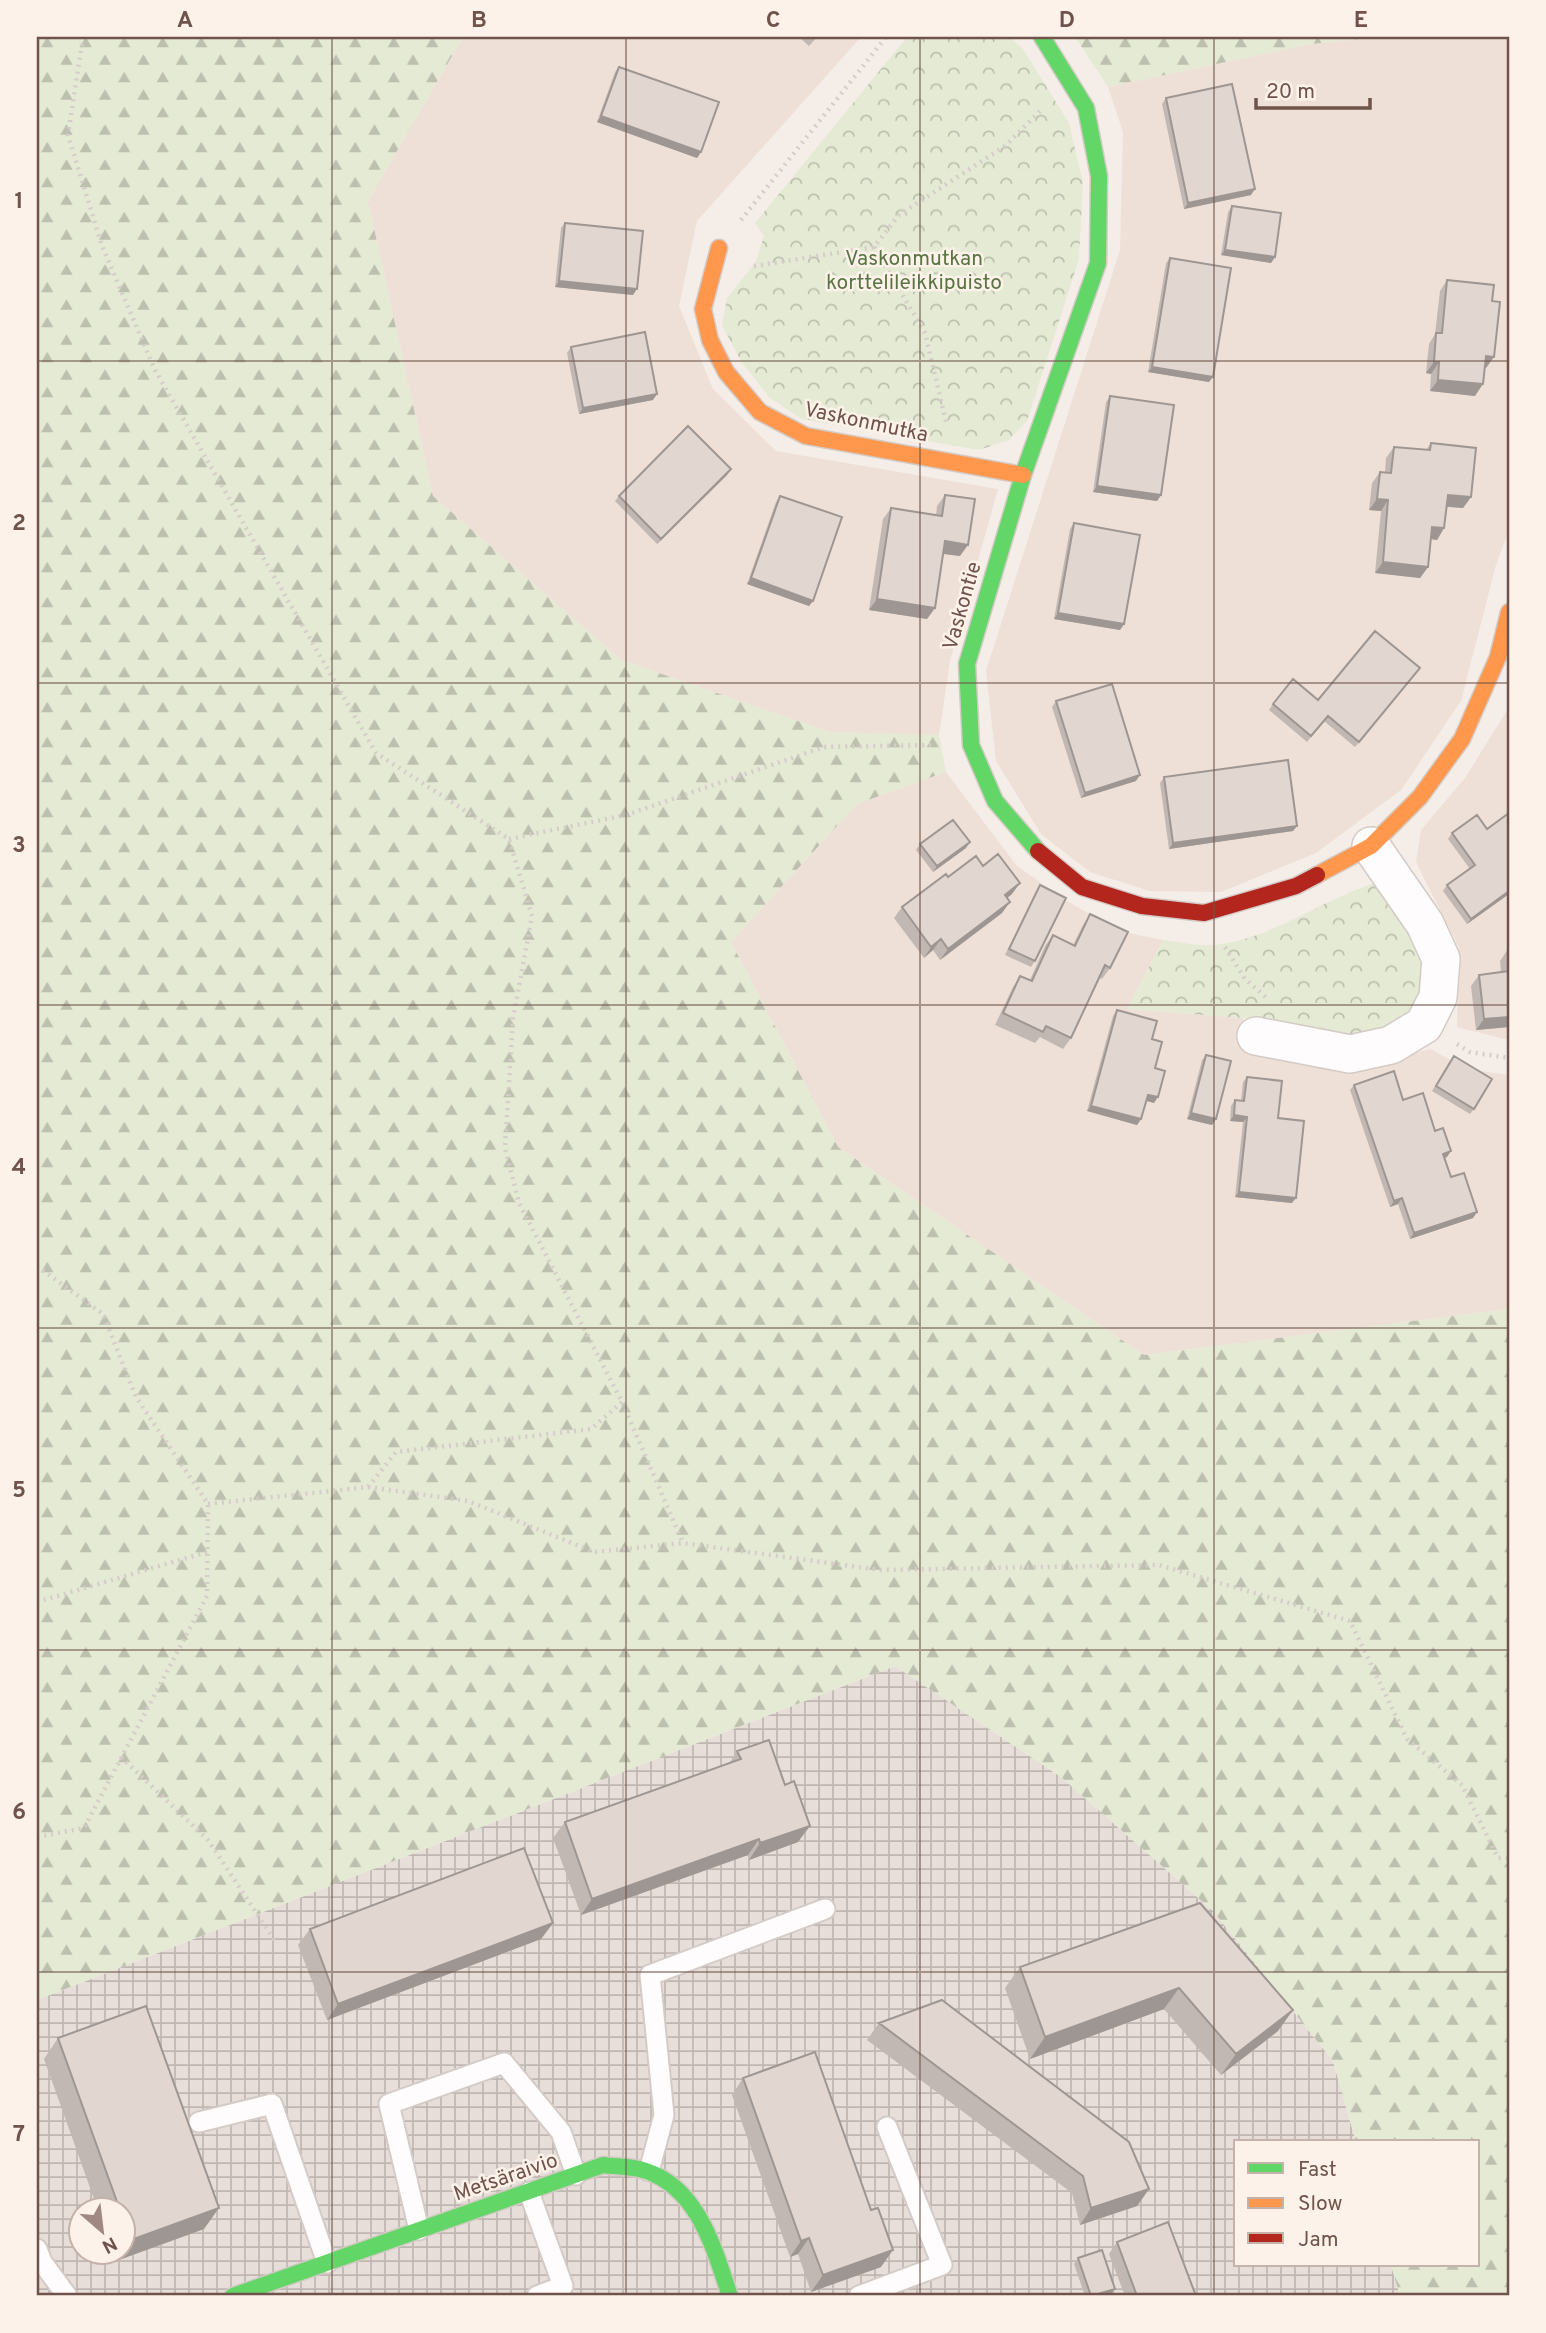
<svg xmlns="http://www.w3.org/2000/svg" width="1546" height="2333" viewBox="0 0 1546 2333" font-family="Overpass,sans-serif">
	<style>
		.residential { fill: #eee0d6 }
		.industrial { fill: url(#industrial-grid); fill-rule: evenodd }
		.forest { fill: url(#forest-firs) }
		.park { fill: url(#park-crowns) }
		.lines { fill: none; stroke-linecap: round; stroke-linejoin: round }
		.lane-casing { stroke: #d4cac6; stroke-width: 23 }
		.street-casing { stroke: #d4cac6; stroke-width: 40 }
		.fast-casing { stroke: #d4cac5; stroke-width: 19 }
		.slow-casing { stroke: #d4cac5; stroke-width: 19 }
		.jam-casing { stroke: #d4cac5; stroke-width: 19 }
		.path { stroke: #d6ccca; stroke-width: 4.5; stroke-dasharray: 2 5; stroke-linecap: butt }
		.lane { stroke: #fefcfc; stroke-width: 19 }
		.street { stroke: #fefcfc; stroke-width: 37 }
		.fast { stroke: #63d668; stroke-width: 16 }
		.slow { stroke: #ff974d; stroke-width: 16 }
		.jam { stroke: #b3261e; stroke-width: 16 }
		.wall { fill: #c2b8b3 }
		.shaded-wall { fill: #9e9692 }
		.building { fill: #e1d6d0; stroke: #9e9692; stroke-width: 2 }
		.grid { fill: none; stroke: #70534b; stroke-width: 2; stroke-opacity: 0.55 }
		.labels { text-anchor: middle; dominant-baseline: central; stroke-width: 5; stroke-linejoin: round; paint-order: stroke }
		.park-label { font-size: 21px; fill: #5a7544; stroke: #fdf2e9 }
		.street-label { font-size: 21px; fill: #70534b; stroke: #fdf2e9 }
		.neatline { fill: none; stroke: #70534b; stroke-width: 2.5 }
		.grid-label { font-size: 23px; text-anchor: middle; font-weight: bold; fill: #70534b }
	</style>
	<defs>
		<pattern id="industrial-grid" width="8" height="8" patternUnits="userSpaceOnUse" patternTransform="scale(1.75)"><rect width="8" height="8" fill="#e7ded9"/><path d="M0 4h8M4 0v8" fill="none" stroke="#c0b7b2"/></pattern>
		<pattern id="forest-firs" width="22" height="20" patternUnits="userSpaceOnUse" patternTransform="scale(1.75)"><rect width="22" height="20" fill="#e4ead4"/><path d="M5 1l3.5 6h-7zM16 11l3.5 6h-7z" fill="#bdc0ae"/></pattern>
		<pattern id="park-crowns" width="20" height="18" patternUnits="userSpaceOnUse" patternTransform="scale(1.75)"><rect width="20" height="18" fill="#e4ead4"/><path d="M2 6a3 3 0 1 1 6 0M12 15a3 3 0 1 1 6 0" fill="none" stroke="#bdc0ae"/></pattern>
	</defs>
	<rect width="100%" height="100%" fill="#f5eee8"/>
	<path class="residential" d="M 463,37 L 861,37 L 697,221 L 679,306 L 713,389 L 776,451 L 998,489 L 950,661 L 939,735 L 830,732 L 621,660 L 433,496 L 368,201 Z
		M 1381,37 L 1509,37 L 1509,530 L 1496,565 L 1461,701 L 1401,790 L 1316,853 L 1221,892 L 1149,891 L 1090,872 L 1041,834 L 996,761 L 986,671 L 1120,250 L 1123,132 L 1108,87 L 1311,44 Z
		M 1509,707 L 1509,1040 L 1457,1027 L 1459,948 L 1416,862 L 1421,830 L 1465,778 Z
		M 946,772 L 1017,866 L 1067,901 L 1119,931 L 1163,940 L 1127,1009 L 1243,1018 L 1241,1045 L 1342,1073 L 1430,1049 L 1467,1069 L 1509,1075 L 1509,1309 L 1144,1355 L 838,1147 L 731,942 L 857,804 Z"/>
	<path class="industrial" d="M 895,1666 L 1061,1777 L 1213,1911 L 1333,2061 L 1356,2142 L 1236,2142 L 1236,2265 L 1391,2265 L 1400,2296 L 37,2296 L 37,2000 ZM 80,2210 L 122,2210 L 122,2252 L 80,2252 Z"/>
	<path class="forest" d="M 37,37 L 463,37 L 368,201 L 433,496 L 621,660 L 830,732 L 939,735 L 946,772 L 857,804 L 731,942 L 838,1147 L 1144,1355 L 1509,1309 L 1509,2296 L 1400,2296 L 1391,2265 L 1478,2265 L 1478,2142 L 1356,2142 L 1333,2061 L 1213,1911 L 1061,1777 L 895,1666 L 37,2000 Z
		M 1075,37 L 1381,37 L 1311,44 L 1108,87 Z"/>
	<path class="park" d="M 907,37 L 1010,37 L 1023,49 L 1069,123 L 1083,183 L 1079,259 L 1027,421 L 1009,440 L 979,450 L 802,419 L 770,398 L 742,363 L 722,325 L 727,298 L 755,263 L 764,236 L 755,223 Z
		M 1378,882 L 1421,946 L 1427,981 L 1415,1012 L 1386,1031 L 1349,1036 L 1256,1019 L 1127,1009 L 1163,940 C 1175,941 1188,944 1200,945 C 1260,948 1322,898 1378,882 Z"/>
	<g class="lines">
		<g class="lane-casing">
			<path id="lane" d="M 199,2122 L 272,2104 L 327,2263
				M 649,2171 L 664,2115 L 650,1975 L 825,1909
				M 529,2192 L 563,2286 L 537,2296
				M 419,2230 L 389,2104 L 504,2063 L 561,2132 L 576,2175
				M 37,2249 L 42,2262 L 67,2296
				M 859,2296 L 942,2265 L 887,2127"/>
		</g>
		<g class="street-casing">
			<path id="street" d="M 1256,1036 L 1350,1054 L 1391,1045 L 1424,1025 L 1438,997 L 1441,959 L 1425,924 L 1371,846"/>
		</g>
		<g class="fast-casing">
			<path id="fast" d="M 1038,851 L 995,801 L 971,745 L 967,664 L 1023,475 L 1098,263 L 1099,176 L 1086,108 L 1042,37
				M 233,2296 L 603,2165 C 617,2167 632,2166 646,2171 C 699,2189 714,2249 730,2296"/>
		</g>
		<g class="slow-casing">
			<path id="slow" d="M 719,248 L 703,309 L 710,340 L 726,372 L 760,412 L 806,436 L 1023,475
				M 1317,875 L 1371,846 L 1420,797 L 1462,739 L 1498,657 L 1509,612"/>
		</g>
		<g class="jam-casing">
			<path id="jam" d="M 1038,851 L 1082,887 L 1142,906 L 1204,913 L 1296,886 L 1317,875"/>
		</g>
		<path class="path" d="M 83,37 L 68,135 L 102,246 L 155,370 L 376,753 L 509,839 L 532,916 L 513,1019 L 505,1148 L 519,1203 L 622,1402 L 683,1543
			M 741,220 L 886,37
			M 874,247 L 925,333 L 946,422
			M 754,266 L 874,247 L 899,215 L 1005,146 L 1042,109
			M 509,839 L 626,815 L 824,747 L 932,745
			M 1225,947 L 1245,979 L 1268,999
			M 1457,1044 L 1470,1052 L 1509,1058
			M 37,1266 L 103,1314 L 136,1397 L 208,1504 L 207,1596 L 84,1828 L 37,1837
			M 368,1487 L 468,1501 L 594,1552 L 683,1543 L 880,1570 L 1159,1565 L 1350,1621 L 1407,1739 L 1462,1785 L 1498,1858 L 1509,1858
			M 208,1504 L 368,1487 L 396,1452 L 591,1429 L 622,1402
			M 37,1602 L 207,1552
			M 121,1757 L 208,1840 L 275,1941"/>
		<use href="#lane" class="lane"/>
		<use href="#street" class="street"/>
		<use href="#fast" class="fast"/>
		<use href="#slow" class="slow"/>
		<use href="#jam" class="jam"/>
	</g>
	<path class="wall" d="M 799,37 L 817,37 L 809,46 Z
		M 619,67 L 701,152 L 697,158 L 597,122 L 615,72 Z
		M 1166,98 L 1251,195 L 1184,209 L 1162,104 Z
		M 1232,206 L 1275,257 L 1271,263 L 1221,255 L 1228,212 Z
		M 565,223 L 633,295 L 555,287 L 561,228 Z
		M 1170,258 L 1209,382 L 1148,372 L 1166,263 Z
		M 1447,280 L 1486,368 L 1485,368 L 1475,396 L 1430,391 L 1431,374 L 1426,373 L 1429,344 L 1435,334 L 1440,291 Z
		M 571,347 L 653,400 L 579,414 L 567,353 Z
		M 1110,396 L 1161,495 L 1157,501 L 1093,492 L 1106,402 Z
		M 1431,443 L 1471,497 L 1463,508 L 1447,507 L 1444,528 L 1437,540 L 1431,539 L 1428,567 L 1420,578 L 1375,573 L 1381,511 L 1369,510 L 1372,483 L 1380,472 L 1385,472 L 1386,458 L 1394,447 L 1426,450 Z
		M 727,475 L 657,544 L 615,501 L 619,496 Z
		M 945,495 L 960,556 L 943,554 L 935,608 L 927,619 L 869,610 L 883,519 L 891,508 L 936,516 L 937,506 Z
		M 780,496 L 813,601 L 809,606 L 747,584 L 776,502 Z
		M 1074,523 L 1124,624 L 1120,630 L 1054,619 L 1070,529 Z
		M 1416,673 L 1355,747 L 1324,721 L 1307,742 L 1269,710 L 1273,704 L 1318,700 Z
		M 1056,701 L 1136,781 L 1081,798 L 1052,707 Z
		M 1164,777 L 1297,826 L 1293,831 L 1169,849 L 1160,783 Z
		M 1509,813 L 1509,894 L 1467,924 L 1443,891 L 1447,885 L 1470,869 L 1448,839 L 1452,833 L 1487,829 Z
		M 920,844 L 966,848 L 933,872 L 916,850 Z
		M 983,866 L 1012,894 L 1007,898 L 1002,913 L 940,960 L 933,950 L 924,958 L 894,918 L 902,907 L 948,877 Z
		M 1040,885 L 1035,961 L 1031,967 L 1005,955 L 1036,891 Z
		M 1090,914 L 1110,968 L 1102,979 L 1100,978 L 1071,1038 L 1063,1049 L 1040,1037 L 1035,1043 L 995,1025 L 1013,987 L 1020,976 L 1030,980 L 1045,946 L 1053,935 L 1073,945 L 1083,925 Z
		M 1508,949 L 1509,949 L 1509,1027 L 1476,1030 L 1471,986 L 1479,975 L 1501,972 L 1500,961 Z
		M 1117,1010 L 1152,1039 L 1155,1068 L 1154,1103 L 1146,1101 L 1141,1119 L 1137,1125 L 1087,1111 L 1113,1016 Z
		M 1206,1055 L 1216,1119 L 1212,1125 L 1187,1119 L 1202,1060 Z
		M 1450,1061 L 1474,1109 L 1470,1114 L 1432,1091 Z
		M 1247,1077 L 1278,1118 L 1292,1203 L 1235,1197 L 1243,1122 L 1230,1121 L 1231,1106 L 1235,1100 L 1241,1101 L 1243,1082 Z
		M 1354,1085 L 1403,1100 L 1435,1131 L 1447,1157 L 1444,1158 L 1451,1177 L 1477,1212 L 1473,1218 L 1410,1239 L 1398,1204 L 1390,1207 L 1350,1090 Z
		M 737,1751 L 798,1842 L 749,1860 L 748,1855 L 581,1915 L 553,1838 L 565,1822 L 729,1764 Z
		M 1200,1903 L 1278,2031 L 1221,2075 L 1164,2009 L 1030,2059 L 1005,1988 L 1020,1967 Z
		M 553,1923 L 541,1939 L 327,2020 L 298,1945 L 310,1929 Z
		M 879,2023 L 1149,2189 L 1137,2206 L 1080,2225 L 1072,2193 L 867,2040 Z
		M 58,2038 L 204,2229 L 116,2261 L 113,2252 L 122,2252 L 122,2210 L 98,2210 L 44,2059 Z
		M 743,2078 L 881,2267 L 811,2292 L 798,2254 L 790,2257 L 732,2095 Z
		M 1117,2242 L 1196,2296 L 1125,2296 L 1109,2254 Z
		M 1078,2258 L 1111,2294 L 1105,2296 L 1085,2296 L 1074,2264 Z"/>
	<path class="shaded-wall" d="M 601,116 L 701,152 L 697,158 L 597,122 Z
		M 1255,189 L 1251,195 L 1184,209 L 1188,203 Z
		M 1225,250 L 1275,257 L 1271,263 L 1221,255 Z
		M 559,281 L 637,289 L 633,295 L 555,287 Z
		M 1486,356 L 1494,357 L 1486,368 L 1478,367 Z
		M 1434,362 L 1439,362 L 1431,374 L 1426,373 Z
		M 1152,367 L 1213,377 L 1209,382 L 1148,372 Z
		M 1438,380 L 1483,384 L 1475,396 L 1430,391 Z
		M 657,394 L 653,400 L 579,414 L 583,408 Z
		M 731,469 L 727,475 L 657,544 L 661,539 Z
		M 1097,486 L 1161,495 L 1157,501 L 1093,492 Z
		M 1448,495 L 1471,497 L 1463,508 L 1440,506 Z
		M 1377,499 L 1388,500 L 1381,511 L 1369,510 Z
		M 1432,527 L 1444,528 L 1437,540 L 1424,538 Z
		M 945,541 L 968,545 L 960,556 L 937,553 Z
		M 1383,562 L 1428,567 L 1420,578 L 1375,573 Z
		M 751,578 L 813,601 L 809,606 L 747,584 Z
		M 877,599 L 935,608 L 927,619 L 869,610 Z
		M 1058,613 L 1124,624 L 1120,630 L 1054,619 Z
		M 1140,775 L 1136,781 L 1081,798 L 1085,793 Z
		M 1297,826 L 1293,831 L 1169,849 L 1173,843 Z
		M 970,842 L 966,848 L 933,872 L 937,866 Z
		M 1020,883 L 1012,894 L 997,906 L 1005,895 Z
		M 1509,891 L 1509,894 L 1467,924 L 1471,919 Z
		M 1010,902 L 1002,913 L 940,960 L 948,949 Z
		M 941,939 L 933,950 L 924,958 L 931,947 Z
		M 1509,1017 L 1509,1027 L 1476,1030 L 1484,1019 Z
		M 1148,1095 L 1158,1097 L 1154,1103 L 1144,1100 Z
		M 1091,1106 L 1141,1119 L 1137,1125 L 1087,1111 Z
		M 1191,1113 L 1216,1119 L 1212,1125 L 1187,1119 Z
		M 1234,1115 L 1247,1117 L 1243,1122 L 1230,1121 Z
		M 1451,1151 L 1447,1157 L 1439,1160 L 1443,1154 Z
		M 1239,1192 L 1296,1198 L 1292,1203 L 1235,1197 Z
		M 1402,1198 L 1398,1204 L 1390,1207 L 1394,1201 Z
		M 1477,1212 L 1473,1218 L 1410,1239 L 1414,1233 Z
		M 810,1826 L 798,1842 L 749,1860 L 760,1843 Z
		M 759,1839 L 748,1855 L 581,1915 L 592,1899 Z
		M 553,1923 L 541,1939 L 327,2020 L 338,2004 Z
		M 1179,1988 L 1164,2009 L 1030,2059 L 1045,2037 Z
		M 1293,2010 L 1278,2031 L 1221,2075 L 1236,2054 Z
		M 1149,2189 L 1137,2206 L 1080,2225 L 1091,2208 Z
		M 219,2208 L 204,2229 L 116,2261 L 131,2240 Z
		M 809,2238 L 798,2254 L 790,2257 L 801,2241 Z
		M 893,2250 L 881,2267 L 811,2292 L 823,2275 Z
		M 1115,2289 L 1111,2294 L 1105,2296 L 1092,2296 Z"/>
	<path class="building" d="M 619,67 L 719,102 L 701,152 L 601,116 Z
		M 1232,84 L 1255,189 L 1188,203 L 1166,98 Z
		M 1232,206 L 1281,213 L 1275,257 L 1225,250 Z
		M 565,223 L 643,231 L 637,289 L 559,281 Z
		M 1170,258 L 1231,268 L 1213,377 L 1152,367 Z
		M 1447,280 L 1494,285 L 1492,301 L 1500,302 L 1494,357 L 1486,356 L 1483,384 L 1438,380 L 1439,362 L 1434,362 L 1436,333 L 1442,333 Z
		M 645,332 L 657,394 L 583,408 L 571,347 Z
		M 1110,396 L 1174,405 L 1161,495 L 1097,486 Z
		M 688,426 L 731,469 L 661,539 L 619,496 Z
		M 1431,443 L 1476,448 L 1471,497 L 1448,495 L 1444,528 L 1432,527 L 1428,567 L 1383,562 L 1388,500 L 1377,499 L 1380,472 L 1391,473 L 1394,447 L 1430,450 Z
		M 945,495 L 975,499 L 968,545 L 945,541 L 935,608 L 877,599 L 891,508 L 942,516 Z
		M 780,496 L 842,517 L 813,601 L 751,578 Z
		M 1074,523 L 1140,535 L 1124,624 L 1058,613 Z
		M 1375,631 L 1420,668 L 1359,742 L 1328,716 L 1311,736 L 1273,704 L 1293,679 L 1318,700 Z
		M 1112,684 L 1140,775 L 1085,793 L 1056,701 Z
		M 1288,760 L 1297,826 L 1173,843 L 1164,777 Z
		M 1509,813 L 1509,891 L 1471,919 L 1447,885 L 1475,865 L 1452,833 L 1477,815 L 1487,829 Z
		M 953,820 L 970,842 L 937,866 L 920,844 Z
		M 998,854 L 1020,883 L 1005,895 L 1010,902 L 948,949 L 941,939 L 931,947 L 902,907 L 946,874 L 948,877 L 976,856 L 983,866 Z
		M 1040,885 L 1066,898 L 1035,961 L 1009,949 Z
		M 1090,914 L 1128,932 L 1110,968 L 1105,965 L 1071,1038 L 1046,1026 L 1043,1032 L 1003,1013 L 1020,976 L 1032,981 L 1053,935 L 1075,946 Z
		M 1509,971 L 1509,1017 L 1484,1019 L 1479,975 Z
		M 1117,1010 L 1157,1021 L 1152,1039 L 1162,1042 L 1155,1068 L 1165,1071 L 1158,1097 L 1148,1095 L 1141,1119 L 1091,1106 Z
		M 1206,1055 L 1231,1061 L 1216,1119 L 1191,1113 Z
		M 1454,1056 L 1492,1079 L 1474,1109 L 1436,1086 Z
		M 1394,1071 L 1403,1100 L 1423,1093 L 1435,1131 L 1443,1128 L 1451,1151 L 1443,1154 L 1451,1177 L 1464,1173 L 1477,1212 L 1414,1233 L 1402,1198 L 1394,1201 L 1354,1085 Z
		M 1247,1077 L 1282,1081 L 1278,1118 L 1304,1121 L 1296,1198 L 1239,1192 L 1247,1117 L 1234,1115 L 1235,1100 L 1244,1101 Z
		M 769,1740 L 785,1785 L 794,1781 L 810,1826 L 760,1843 L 759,1839 L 592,1899 L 565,1822 L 741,1759 L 737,1751 Z
		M 524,1848 L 553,1923 L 338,2004 L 310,1929 Z
		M 1200,1903 L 1293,2010 L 1236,2054 L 1179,1988 L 1045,2037 L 1020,1967 Z
		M 942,2000 L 1129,2142 L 1149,2189 L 1091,2208 L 1083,2176 L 879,2023 Z
		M 146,2006 L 219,2208 L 131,2240 L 122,2216 L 122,2210 L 120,2210 L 58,2038 Z
		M 815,2052 L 871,2210 L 878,2208 L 893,2250 L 823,2275 L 809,2238 L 801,2241 L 743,2078 Z
		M 1168,2222 L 1196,2296 L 1137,2296 L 1117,2242 Z
		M 1102,2250 L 1115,2289 L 1091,2296 L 1078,2258 Z"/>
	<path class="grid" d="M 332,37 L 332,2296M 626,37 L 626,2296M 920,37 L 920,2296M 1214,37 L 1214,2296M 37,361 L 1509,361M 37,683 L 1509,683M 37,1005 L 1509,1005M 37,1328 L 1509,1328M 37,1650 L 1509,1650M 37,1972 L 1509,1972"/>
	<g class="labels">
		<g class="park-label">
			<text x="914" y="259">Vaskonmutkan<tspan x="914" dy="24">korttelileikkipuisto</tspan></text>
		</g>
		<g class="street-label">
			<text transform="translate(866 423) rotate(12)">Vaskonmutka</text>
			<text transform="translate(963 606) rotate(-74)">Vaskontie</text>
			<text transform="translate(506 2178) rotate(-19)">Metsäraivio</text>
		</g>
	</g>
	<rect width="1546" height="2333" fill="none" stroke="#fdf2e9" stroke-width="77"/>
	<rect x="1234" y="2140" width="245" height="126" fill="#fdf2e9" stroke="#c5b2aa" stroke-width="2"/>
	<rect x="1248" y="2163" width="35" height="10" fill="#63d668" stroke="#c5b2aa" stroke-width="2"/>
	<text x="1298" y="2176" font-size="21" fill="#70534b">Fast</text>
	<rect x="1248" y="2198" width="35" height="10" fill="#ff974d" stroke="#c5b2aa" stroke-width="2"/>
	<text x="1298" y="2210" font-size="21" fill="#70534b">Slow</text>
	<rect x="1248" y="2233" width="35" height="10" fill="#b3261e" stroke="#c5b2aa" stroke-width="2"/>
	<text x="1298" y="2246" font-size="21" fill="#70534b">Jam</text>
	<g transform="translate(102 2231) rotate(152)"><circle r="33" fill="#fdf2e9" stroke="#c5b2aa" stroke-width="2"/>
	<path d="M0-5L12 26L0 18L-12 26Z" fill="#9f8982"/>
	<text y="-10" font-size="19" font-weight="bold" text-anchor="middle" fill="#70534b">N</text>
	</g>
	<path d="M1256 98v10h114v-10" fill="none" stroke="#70534b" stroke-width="3.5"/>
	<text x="1266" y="98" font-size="21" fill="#70534b" stroke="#fdf2e9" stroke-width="5" paint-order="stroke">20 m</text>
	<rect x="38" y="38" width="1470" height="2256" class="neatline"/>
	<g class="grid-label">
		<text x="185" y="27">A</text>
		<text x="479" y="27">B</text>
		<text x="773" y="27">C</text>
		<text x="1067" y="27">D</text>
		<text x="1361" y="27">E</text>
		<text x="19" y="208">1</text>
		<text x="19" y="530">2</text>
		<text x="19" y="852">3</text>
		<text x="19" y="1174">4</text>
		<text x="19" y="1497">5</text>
		<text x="19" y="1819">6</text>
		<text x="19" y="2141">7</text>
	</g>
</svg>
